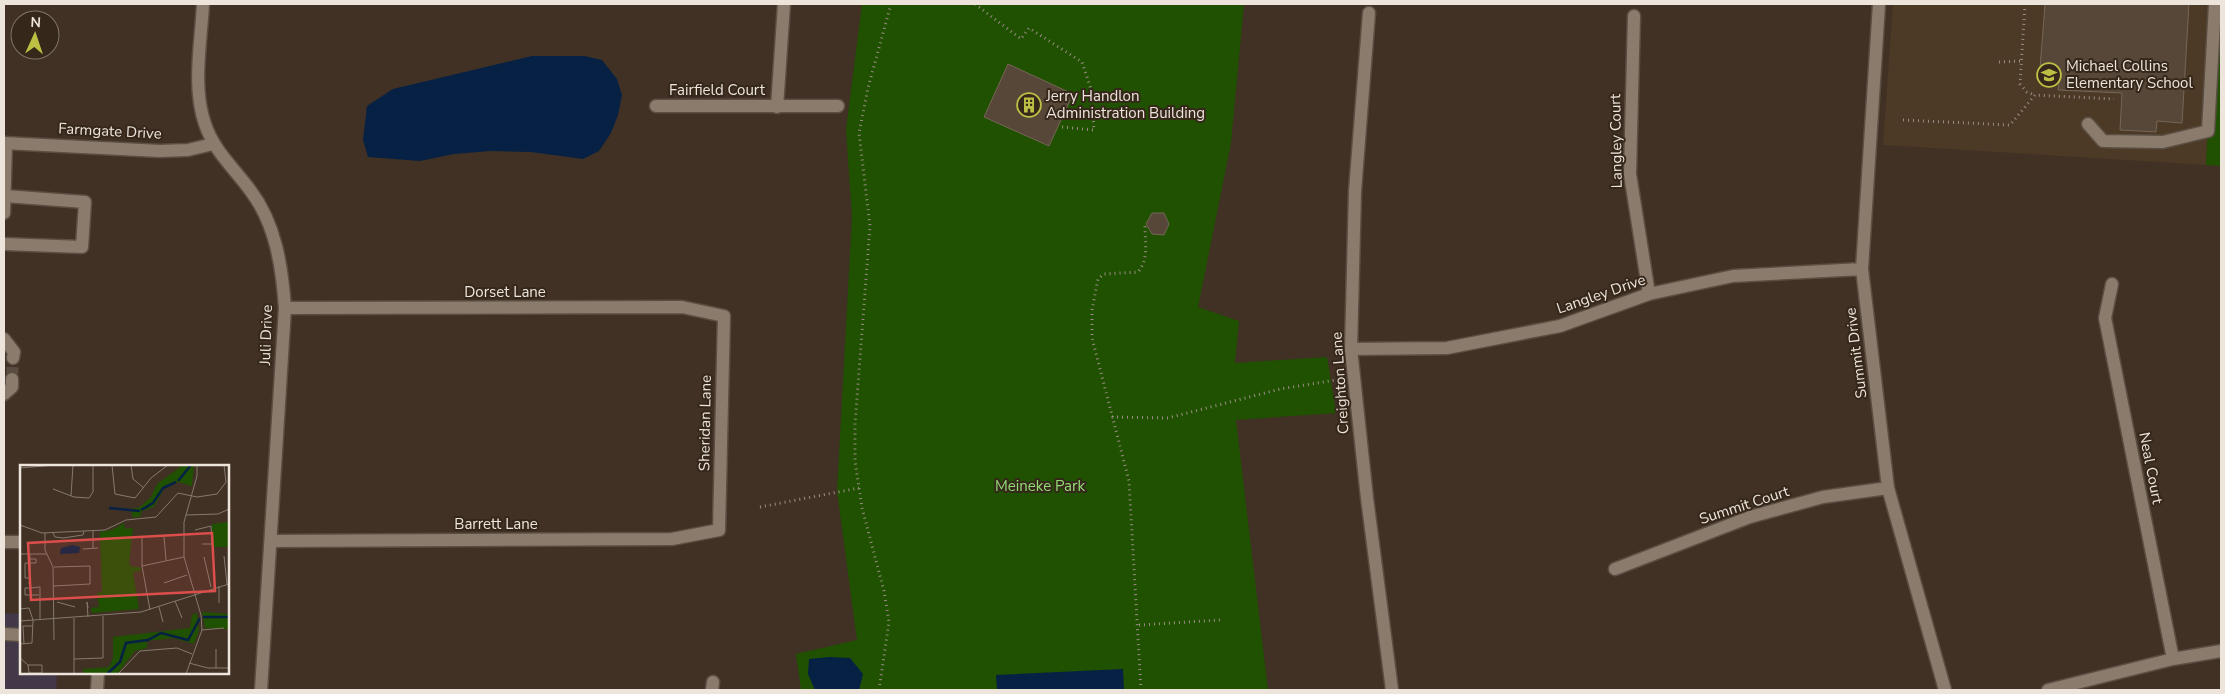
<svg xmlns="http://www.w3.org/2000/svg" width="2225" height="694" viewBox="0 0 2225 694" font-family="'Nunito Sans',sans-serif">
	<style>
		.built { fill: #4c3926 }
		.medical { fill: #423848 }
		.green { fill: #1f5100 }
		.water { fill: #062144 }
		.building { fill: #564739; stroke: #766657 }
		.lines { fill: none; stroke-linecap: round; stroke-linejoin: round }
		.minor-tunnel { stroke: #5a4c40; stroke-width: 12; stroke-dasharray: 12 6; stroke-linecap: butt }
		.minor-casing { stroke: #5a4e42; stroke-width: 15 }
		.path { stroke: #998d83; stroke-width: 3; stroke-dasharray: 1 4; stroke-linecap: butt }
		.minor { stroke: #8b7b6c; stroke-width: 12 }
		.labels { text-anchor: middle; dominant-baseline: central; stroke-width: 4; stroke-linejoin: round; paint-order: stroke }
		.poi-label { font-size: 15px; fill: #ede4dc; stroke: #35271a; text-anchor: start }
		.street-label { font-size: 15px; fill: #ede4dc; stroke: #35271a }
		.park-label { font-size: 15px; fill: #93db76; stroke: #35271a }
		.inset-river { fill: none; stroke: #062144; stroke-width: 2.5 }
		.inset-road { fill: none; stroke: #85796e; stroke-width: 1 }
		.view { fill: #db4e4c; fill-opacity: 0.15; stroke: #db4e4c; stroke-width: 2.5 }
		.inset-edge { fill: none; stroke: #ede4dc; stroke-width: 2.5 }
	</style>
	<rect width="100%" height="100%" fill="#403124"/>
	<path class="built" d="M 1893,4 L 2214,4 L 2206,165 L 1883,145 Z"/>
	<path class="medical" d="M 4,613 L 21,614 L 21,673 L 57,673 L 56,690 L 4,690 Z"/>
	<path class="green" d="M 862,4 L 1244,4 L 1231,143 L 1198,307 L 1239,321 L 1235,363 L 1327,357 L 1336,413 L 1236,420 L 1268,690 L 801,690 L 796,654 L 857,640 L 837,491 L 852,217 L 846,130 Z
		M 2214,4 L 2221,4 L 2221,166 L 2206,165 Z"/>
	<path class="water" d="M 532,56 L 584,56 L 602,60 L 617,79 L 622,95 L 618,115 L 611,133 L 599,151 L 583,159 L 531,152 L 490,151 L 454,154 L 420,161 L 368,157 L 363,140 L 367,106 L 393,89 Z
		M 829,657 L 850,658 L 863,674 L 859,690 L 815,690 L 808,674 L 809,659 Z
		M 1123,669 L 1124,690 L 997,690 L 996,675 Z"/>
	<path class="building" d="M 2045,4 L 2189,4 L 2182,123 L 2157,121 L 2156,132 L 2120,130 L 2122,93 L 2058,90 L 2059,82 L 2039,81 Z
		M 1008,64 L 1073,94 L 1049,146 L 984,117 Z
		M 1152,213 L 1164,213 L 1169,224 L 1164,235 L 1152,234 L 1146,224 Z"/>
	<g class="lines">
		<path class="minor-tunnel" d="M 12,379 L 13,358"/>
		<g class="minor-casing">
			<path id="minor" d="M 203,4 C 201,43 192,87 205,124 C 214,151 234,168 250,190 C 276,224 282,267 285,308 L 261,690
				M 1879,4 L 1862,269 L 1888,488 L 1945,690
				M 1369,13 L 1355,191 L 1351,349 L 1367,498 L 1392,690
				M 1634,16 L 1630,174 L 1649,294
				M 656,106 L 838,106
				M 777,107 L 784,4
				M 2088,124 L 2103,141 L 2163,142 L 2208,131 L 2215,4
				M 4,143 L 160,151 L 188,150 L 213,144
				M 4,213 L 6,143
				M 4,244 L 82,247 L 85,202 L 5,196
				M 2112,284 L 2105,318 L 2173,659
				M 4,339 L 14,352 L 13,358
				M 1351,349 L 1447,348 L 1560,326 L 1649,294 L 1733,276 L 1862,269
				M 4,394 L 12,387 L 12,379
				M 271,541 L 672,539 L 719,530 L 724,316 L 682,307 L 285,308
				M 4,542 L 21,542
				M 1615,569 L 1750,517 L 1823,497 L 1888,488
				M 4,634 L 21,635
				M 97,690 L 98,673
				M 712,690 L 713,682
				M 2048,690 L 2173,659 L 2221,651"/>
		</g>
		<path class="path" d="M 975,4 L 1021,39 L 1029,28 L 1082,62 L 1091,89 L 1094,130 L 1062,127
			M 2025,4 L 2020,84 L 2027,92 L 2035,95
			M 1999,62 L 2021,61
			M 1903,120 L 2010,125 L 2035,95 L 2114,99
			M 1112,417 L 1168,418 L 1280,389 L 1336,380
			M 760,507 L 859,488
			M 1139,625 L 1220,620
			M 879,690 L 889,622 L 884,591 L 862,508 L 855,461 L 855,424 L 870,226 L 859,133 L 868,88 L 891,4
			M 1141,690 L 1129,481 L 1092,338 L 1092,310 L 1098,279 L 1104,274 L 1138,272 C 1149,259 1145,243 1145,226"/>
		<use href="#minor" class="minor"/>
	</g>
	<defs>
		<g id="school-ring" transform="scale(1.25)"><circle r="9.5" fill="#35271a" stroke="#bcbf44" stroke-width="1.5"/><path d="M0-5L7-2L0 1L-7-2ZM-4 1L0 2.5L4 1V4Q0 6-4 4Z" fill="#bcbf44"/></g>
		<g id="building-ring" transform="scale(1.25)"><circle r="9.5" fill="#35271a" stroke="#bcbf44" stroke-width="1.5"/><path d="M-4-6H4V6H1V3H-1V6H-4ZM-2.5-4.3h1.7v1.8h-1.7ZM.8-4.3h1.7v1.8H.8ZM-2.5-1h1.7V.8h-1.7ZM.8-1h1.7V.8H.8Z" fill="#bcbf44"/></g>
	</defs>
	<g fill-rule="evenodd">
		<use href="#school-ring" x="2049" y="75"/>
		<use href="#building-ring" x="1029" y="105"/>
	</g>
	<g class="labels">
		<g class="poi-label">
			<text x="2066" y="66">Michael Collins<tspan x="2066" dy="17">Elementary School</tspan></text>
			<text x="1046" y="96">Jerry Handlon<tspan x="1046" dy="17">Administration Building</tspan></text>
		</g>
		<g class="street-label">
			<text x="717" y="90">Fairfield Court</text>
			<text transform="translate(110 131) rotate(3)">Farmgate Drive</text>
			<text transform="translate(1616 141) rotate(-91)">Langley Court</text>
			<text x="505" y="292">Dorset Lane</text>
			<text transform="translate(1601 294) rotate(-19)">Langley Drive</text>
			<text transform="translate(266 335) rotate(-88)">Juli Drive</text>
			<text transform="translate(1856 353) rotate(-97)">Summit Drive</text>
			<text transform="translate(1340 383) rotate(-94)">Creighton Lane</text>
			<text transform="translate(705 423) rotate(-89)">Sheridan Lane</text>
			<text transform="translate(2151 468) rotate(79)">Neal Court</text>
			<text transform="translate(1744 505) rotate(-18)">Summit Court</text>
			<text x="496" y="524">Barrett Lane</text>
		</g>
		<g class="park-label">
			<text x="1040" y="486">Meineke Park</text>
		</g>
	</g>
	<g transform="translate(20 465)">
		<rect width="209" height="209" fill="#403124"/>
		<path d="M 163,0 L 174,0 L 172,21 L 158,17 L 144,24 L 134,42 L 122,46 L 120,52 L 112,52 L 112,44 L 120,42 L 131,32 L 137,19 ZM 209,57 L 209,82 L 192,82 L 192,59 ZM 104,58 L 105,64 L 113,63 L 109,98 L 112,102 L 120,102 L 121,106 L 113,107 L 119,144 L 72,148 L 71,143 L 79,142 L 77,128 L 82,127 L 80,67 L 92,65 ZM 182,147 L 209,149 L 209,164 L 185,163 ZM 177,148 L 179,166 L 174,179 L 153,173 L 127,176 L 127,183 L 115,186 L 97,209 L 63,209 L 63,204 L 89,202 L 93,193 L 93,172 L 170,163 L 172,150 Z" fill="#1f5100"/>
		<path d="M 53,80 L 60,82 L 59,88 L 40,89 L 41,83 Z" fill="#062144"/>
		<path class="inset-river" d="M 158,16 L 171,0M 89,43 L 120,46M 121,45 L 133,38 L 143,23 L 156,17M 183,152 L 209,152M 87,209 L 100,197 L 106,178 L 128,175 L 141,168 L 168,175 L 180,153"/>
		<path class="inset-road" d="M 92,0 L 95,29M 111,0 L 113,14 L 124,23M 0,3 L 35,0M 33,24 L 54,32 L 69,33 L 73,27 L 73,0M 95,29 L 115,33 L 131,13 L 148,0M 51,31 L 53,0M 0,37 L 0,0M 166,50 L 198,49 L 209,44M 0,60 L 22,68 L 85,65 L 106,55 L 136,52 L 158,28 L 177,32 L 197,29 L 206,17 L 204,0M 175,65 L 191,61 L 192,79 L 182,79M 25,68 L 25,85 L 33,102 L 34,175M 33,68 L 35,72 L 43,73 L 63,70 L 64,66M 144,72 L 146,95M 122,73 L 122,101 L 130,145M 73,83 L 73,65M 63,84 L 78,83M 0,89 L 27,89M 10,90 L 10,113M 204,91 L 207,119M 184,92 L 191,122M 10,94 L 16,94 L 16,98 L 5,98 L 5,113 L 10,113M 122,101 L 164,92M 9,117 L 10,123 L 20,122 L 20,155M 144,118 L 167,110M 33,121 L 70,119 L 70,101 L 34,102M 10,123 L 5,123 L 5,130 L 19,130M 155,136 L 162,153M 37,137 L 55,142M 199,138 L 199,121M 139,142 L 143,157M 68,143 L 67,137 L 68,152M 0,144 L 9,143 L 13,155 L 12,178 L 0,179M 0,156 L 121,147 L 209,119M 182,165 L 204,163M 4,179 L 3,161 L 13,161M 0,193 L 8,200 L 9,208 L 22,208 L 22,200 L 8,200M 54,194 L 83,193 L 83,151M 169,198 L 188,203 L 209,203M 196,203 L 196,184M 54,209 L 54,153M 98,209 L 120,186 L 157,183 L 172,189M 166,209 L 182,165 L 181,150 L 164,92 L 164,57 L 177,11 L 177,0"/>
		<path class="view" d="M 192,68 L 195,126 L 11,135 L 8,78 Z"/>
		<rect width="209" height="209" class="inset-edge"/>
	</g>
	<rect width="2225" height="694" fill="none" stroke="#ede4dc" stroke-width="10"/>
	<g transform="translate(35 35) rotate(3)"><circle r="24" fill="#35271a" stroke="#7f7368"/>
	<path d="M0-4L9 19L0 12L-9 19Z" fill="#bcbf44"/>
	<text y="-8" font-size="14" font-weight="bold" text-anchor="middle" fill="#ede4dc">N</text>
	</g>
</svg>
